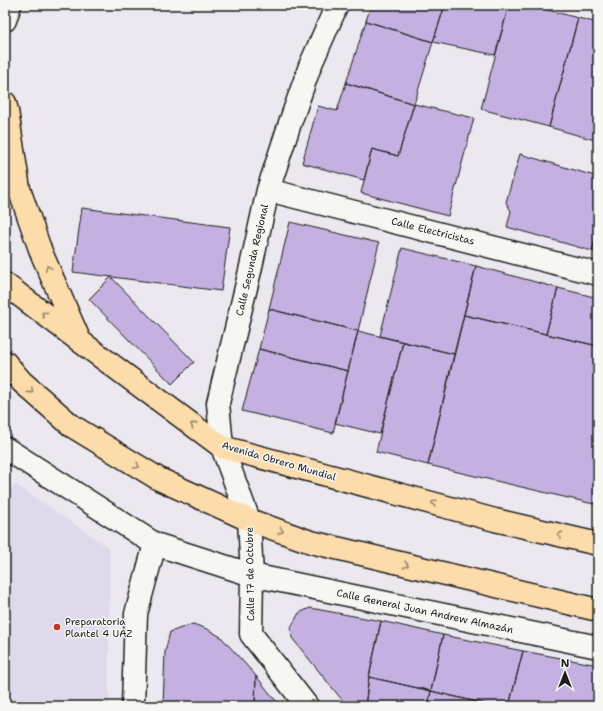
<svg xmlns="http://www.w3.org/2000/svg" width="603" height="711" viewBox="0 0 603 711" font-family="'Shantell Sans',sans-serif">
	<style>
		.built { fill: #e0d8eb }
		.building { fill: #c4b1e1; stroke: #1c1c1c }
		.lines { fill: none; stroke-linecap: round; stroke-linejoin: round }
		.minor-casing { stroke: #1c1c1c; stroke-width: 25 }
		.major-casing { stroke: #1c1c1c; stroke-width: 25 }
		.minor { stroke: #f6f6f2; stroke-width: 22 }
		.major { stroke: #fddcac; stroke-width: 22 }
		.oneway { stroke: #98866b }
		.poi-dot { fill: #c8321e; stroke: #f6f6f2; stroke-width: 1.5 }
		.labels { text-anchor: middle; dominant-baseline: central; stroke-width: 3; stroke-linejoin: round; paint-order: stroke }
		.street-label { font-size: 10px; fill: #1c1c1c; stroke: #f6f6f2 }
		.poi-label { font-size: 10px; fill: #1c1c1c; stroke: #f6f6f2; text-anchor: start }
	</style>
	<rect width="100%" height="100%" fill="#ece8ef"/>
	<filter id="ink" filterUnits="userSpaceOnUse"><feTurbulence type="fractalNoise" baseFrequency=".025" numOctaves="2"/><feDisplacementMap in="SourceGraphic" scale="8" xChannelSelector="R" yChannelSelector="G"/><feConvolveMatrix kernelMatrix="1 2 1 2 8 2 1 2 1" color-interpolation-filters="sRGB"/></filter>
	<g filter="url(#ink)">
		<path class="built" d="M 15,484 L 109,548 L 109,706 L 5,706 L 5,498 Z"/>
		<path class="building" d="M 371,5 L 445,5 L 433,42 L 366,21 Z
			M 445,5 L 509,5 L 495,55 L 433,42 Z
			M 509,5 L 529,5 L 578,18 L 549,127 L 481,109 Z
			M 578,18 L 598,23 L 598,141 L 549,127 Z
			M 366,21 L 433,42 L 414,104 L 346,83 Z
			M 346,83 L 414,104 L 398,156 L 372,149 L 364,180 L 302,163 L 318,106 L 337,111 Z
			M 414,104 L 474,118 L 448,216 L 361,193 L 372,149 L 398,156 Z
			M 520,154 L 598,177 L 598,230 L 592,251 L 507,227 L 511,211 L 506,202 Z
			M 82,208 L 230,227 L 221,291 L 73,272 Z
			M 290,222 L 379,243 L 358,331 L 269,309 Z
			M 598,230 L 598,253 L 592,251 Z
			M 402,248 L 476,266 L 454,354 L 380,336 Z
			M 476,266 L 558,288 L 546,334 L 464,315 Z
			M 111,277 L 194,362 L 172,384 L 89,299 Z
			M 558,288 L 598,298 L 598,346 L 546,334 Z
			M 269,309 L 358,331 L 348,371 L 259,349 Z
			M 464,315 L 598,346 L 598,505 L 428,465 Z
			M 358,331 L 403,342 L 380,434 L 335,423 Z
			M 403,342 L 454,354 L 428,465 L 376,452 Z
			M 259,349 L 348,371 L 333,433 L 242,411 Z
			M 310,608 L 381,621 L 369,677 L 365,706 L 347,706 L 292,638 L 291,627 L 299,613 Z
			M 381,621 L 443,635 L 431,691 L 369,677 Z
			M 193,624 L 207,629 L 221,637 L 256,676 L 255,706 L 163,706 L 165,652 L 170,632 Z
			M 443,635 L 523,651 L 509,706 L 494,706 L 431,691 Z
			M 523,651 L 598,665 L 598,706 L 509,706 Z
			M 256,676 L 280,706 L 255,706 Z
			M 369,677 L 431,691 L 428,706 L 365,706 Z
			M 431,691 L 494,706 L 428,706 Z"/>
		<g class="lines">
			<g class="minor-casing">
				<path id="minor" d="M 5,20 L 10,5
					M 268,190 L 598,274
					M 5,448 L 155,544 L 252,575 L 598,647
					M 133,706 L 136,614 L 155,544
					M 307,706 L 251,634 L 252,575 L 249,520 L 222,447 L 218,403 L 250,271 L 268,190 L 290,123 L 310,66 L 337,5"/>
			</g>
			<g class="major-casing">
				<path id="major" d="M 5,103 L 7,111 L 19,189 L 41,252 L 79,339
					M 5,284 L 81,342 L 222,447 L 495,520 L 598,544
					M 5,362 L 22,382 L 72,426 L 159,479 L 249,520 L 311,542 L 598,610"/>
			</g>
			<use href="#minor" class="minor"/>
			<use href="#major" class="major"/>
		</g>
		<defs><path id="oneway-chevron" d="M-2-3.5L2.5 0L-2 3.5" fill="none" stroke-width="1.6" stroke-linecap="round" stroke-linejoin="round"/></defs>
		<g class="oneway">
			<use href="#oneway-chevron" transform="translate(48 268) rotate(-114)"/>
			<use href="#oneway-chevron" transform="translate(44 314) rotate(-142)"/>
			<use href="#oneway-chevron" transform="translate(31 391) rotate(41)"/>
			<use href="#oneway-chevron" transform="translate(193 425) rotate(-144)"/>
			<use href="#oneway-chevron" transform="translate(137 466) rotate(31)"/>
			<use href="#oneway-chevron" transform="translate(434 503) rotate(-165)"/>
			<use href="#oneway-chevron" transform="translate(281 531) rotate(20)"/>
			<use href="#oneway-chevron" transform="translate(560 535) rotate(-167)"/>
			<use href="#oneway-chevron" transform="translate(406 565) rotate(13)"/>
		</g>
	</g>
	<circle class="poi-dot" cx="57" cy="627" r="4"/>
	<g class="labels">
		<g class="street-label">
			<text transform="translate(433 231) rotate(14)">Calle Electricistas</text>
			<text transform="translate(252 260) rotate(-77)">Calle Segunda Regional</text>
			<text transform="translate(279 461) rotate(16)">Avenida Obrero Mundial</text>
			<text transform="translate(250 574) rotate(-91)">Calle 17 de Octubre</text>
			<text transform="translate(425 611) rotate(12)">Calle General Juan Andrew Almazán</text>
		</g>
		<g class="poi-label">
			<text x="65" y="621">Preparatoria<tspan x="65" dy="12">Plantel 4 UAZ</tspan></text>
		</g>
	</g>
	<rect width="603" height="711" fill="none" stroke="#f6f6f2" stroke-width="20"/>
	<rect x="10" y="10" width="583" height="691" fill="none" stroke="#1c1c1c" stroke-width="1.5" filter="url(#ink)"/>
	<g transform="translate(565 673)" stroke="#f6f6f2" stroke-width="3" paint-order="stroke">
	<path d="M0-3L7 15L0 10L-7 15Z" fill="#1c1c1c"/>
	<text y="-6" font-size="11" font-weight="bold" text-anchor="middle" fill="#1c1c1c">N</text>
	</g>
</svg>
